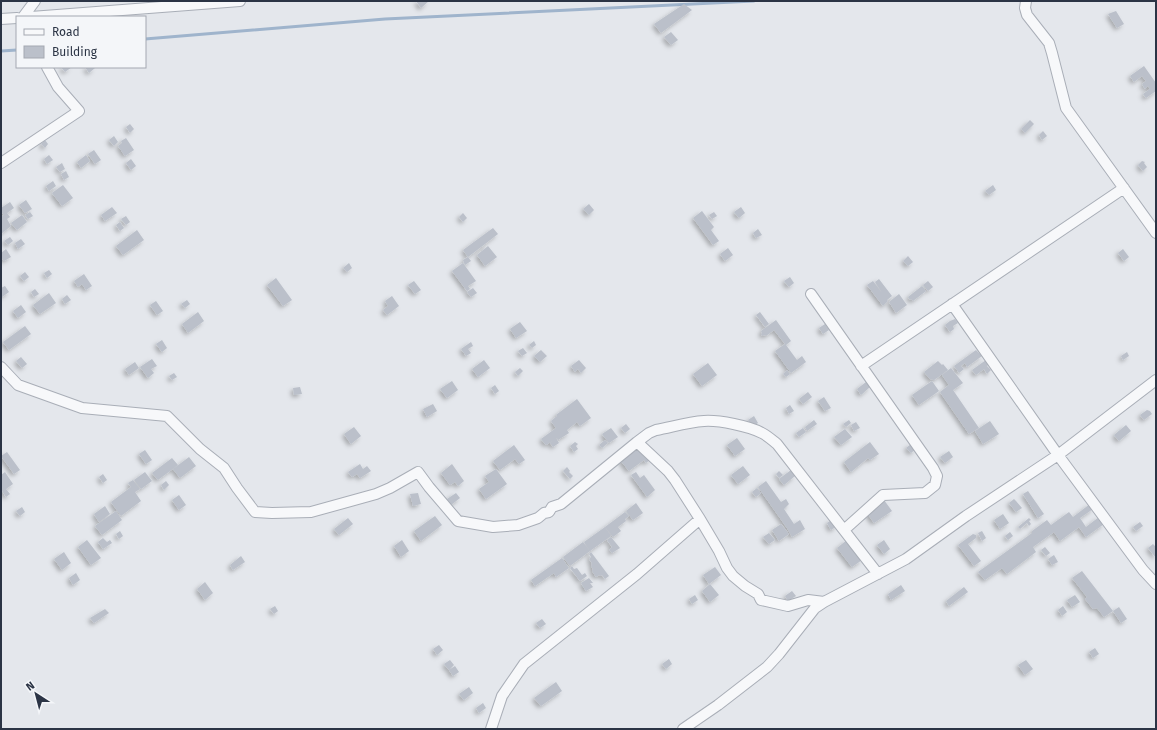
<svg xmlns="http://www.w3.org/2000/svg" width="1157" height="730" viewBox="0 0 1157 730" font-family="'Fira Sans',sans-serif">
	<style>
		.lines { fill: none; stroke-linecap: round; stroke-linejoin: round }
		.stream { stroke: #9fb4cc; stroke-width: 3 }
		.building { fill: #bbc0ca; filter: url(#shadow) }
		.minor-casing { stroke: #a9aeb7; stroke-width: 12 }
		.minor { stroke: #f7f8fa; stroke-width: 10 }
	</style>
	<defs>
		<filter id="shadow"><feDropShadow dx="-2.5" dy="2.5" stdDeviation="2" flood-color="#0004"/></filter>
	</defs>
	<rect width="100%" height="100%" fill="#e4e7ec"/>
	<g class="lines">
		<path class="stream" d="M 145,39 L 385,19 L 754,1
			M 1,51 L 17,50"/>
	</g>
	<path class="building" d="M 416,1 L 429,1 L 421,8 Z
		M 684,4 L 692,10 L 661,33 L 654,24 Z
		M 1116,11 L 1124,24 L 1117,28 L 1108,14 Z
		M 671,32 L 678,40 L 671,45 L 664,37 Z
		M 1144,66 L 1156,83 L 1156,91 L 1146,98 L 1143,94 L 1150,89 L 1148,86 L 1145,89 L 1142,84 L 1146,81 L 1142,76 L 1134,82 L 1130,76 Z
		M 61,67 L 72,67 L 65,72 Z
		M 85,67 L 94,67 L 95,68 L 89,73 Z
		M 1030,120 L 1034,124 L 1025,133 L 1021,129 Z
		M 130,124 L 134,129 L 130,133 L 126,127 Z
		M 1043,131 L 1047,136 L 1042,140 L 1039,135 Z
		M 114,136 L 118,142 L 114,146 L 109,140 Z
		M 126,138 L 134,150 L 125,156 L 118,146 L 122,143 L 121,141 Z
		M 45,140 L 48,144 L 45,148 L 41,144 Z
		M 94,150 L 101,160 L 95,164 L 88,154 Z
		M 49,155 L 53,160 L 47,164 L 44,159 Z
		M 86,155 L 90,161 L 81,168 L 77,162 Z
		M 131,159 L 136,166 L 131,170 L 126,163 Z
		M 1142,161 L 1145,162 L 1144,163 L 1147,167 L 1143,171 L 1138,165 Z
		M 62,163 L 65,169 L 60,172 L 56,167 Z
		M 66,171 L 69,177 L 64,180 L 61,174 Z
		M 53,181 L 56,186 L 49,191 L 46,186 Z
		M 63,185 L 73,198 L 62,206 L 52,193 Z
		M 993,185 L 996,190 L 989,195 L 985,191 Z
		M 26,200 L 32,209 L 25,213 L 19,205 Z
		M 10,202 L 14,208 L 7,213 L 10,217 L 7,219 L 11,226 L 1,234 L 1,217 L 4,215 L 1,212 L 1,208 Z
		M 589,204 L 594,210 L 589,215 L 583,209 Z
		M 112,207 L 117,213 L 105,221 L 101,215 Z
		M 741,207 L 745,213 L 739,218 L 734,212 Z
		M 702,211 L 714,227 L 711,230 L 719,241 L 713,245 L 693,218 Z
		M 30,212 L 33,216 L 28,219 L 25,215 Z
		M 714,212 L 717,216 L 712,219 L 709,215 Z
		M 463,213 L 467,218 L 463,222 L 459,217 Z
		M 22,215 L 27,222 L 17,230 L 11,223 Z
		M 126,216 L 130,222 L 126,225 L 121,219 Z
		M 120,222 L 124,228 L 120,231 L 116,225 Z
		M 493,228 L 498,234 L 468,257 L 463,250 Z
		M 758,229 L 762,235 L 756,238 L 753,233 Z
		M 137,230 L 144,240 L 123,255 L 116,246 Z
		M 10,237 L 13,241 L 8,245 L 4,241 Z
		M 21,239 L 25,244 L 18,249 L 15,243 Z
		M 488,246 L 497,257 L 485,266 L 477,255 Z
		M 728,248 L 733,255 L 725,261 L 720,254 Z
		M 6,249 L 11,257 L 4,261 L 1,257 L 1,253 Z
		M 1123,249 L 1129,257 L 1124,261 L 1118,253 Z
		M 908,256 L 913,262 L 908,266 L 903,261 Z
		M 468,257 L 471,261 L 465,265 L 463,260 Z
		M 349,263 L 352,268 L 347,272 L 343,268 Z
		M 463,263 L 476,281 L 468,286 L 470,289 L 467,291 L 452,271 Z
		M 49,270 L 52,274 L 47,278 L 44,273 Z
		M 25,272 L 29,277 L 24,281 L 20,276 Z
		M 84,274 L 92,286 L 86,290 L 82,284 L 78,287 L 74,281 Z
		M 790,277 L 794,283 L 789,287 L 784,281 Z
		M 276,278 L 292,300 L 283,306 L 267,285 Z
		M 879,279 L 892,296 L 887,300 L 888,301 L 883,306 L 867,285 L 873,281 L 882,293 L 875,282 Z
		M 414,281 L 421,290 L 415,294 L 408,285 Z
		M 928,281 L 933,287 L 928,291 L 923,285 Z
		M 5,286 L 9,292 L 2,297 L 1,295 L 1,288 Z
		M 922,286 L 926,291 L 913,301 L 911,299 L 910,300 L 908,297 Z
		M 473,288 L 477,293 L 471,297 L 467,292 Z
		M 35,289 L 39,294 L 34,297 L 31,292 Z
		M 49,293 L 56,303 L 40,314 L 33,305 Z
		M 899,294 L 907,305 L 896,313 L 889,302 Z
		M 67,295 L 71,300 L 65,304 L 62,299 Z
		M 392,296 L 399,306 L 387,315 L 383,310 L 388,306 L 385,301 Z
		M 187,300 L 190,304 L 185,308 L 181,304 Z
		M 156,301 L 163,311 L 157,315 L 150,305 Z
		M 21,305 L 26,312 L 18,318 L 13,311 Z
		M 198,312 L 204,321 L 188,333 L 182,324 Z
		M 760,312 L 769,324 L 765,327 L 756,315 Z
		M 955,319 L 958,323 L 953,326 L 954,329 L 950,332 L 945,325 L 950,321 Z
		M 776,320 L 791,341 L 786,345 L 797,360 L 802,356 L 806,362 L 791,373 L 775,351 L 785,344 L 774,330 L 766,336 L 765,335 L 762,336 L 761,334 L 762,333 L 761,331 Z
		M 520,322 L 527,331 L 516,338 L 510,329 Z
		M 825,324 L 829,330 L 823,334 L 819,328 Z
		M 25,326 L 31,334 L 9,350 L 3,342 Z
		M 162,340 L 167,348 L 162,352 L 156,344 Z
		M 534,341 L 536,345 L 532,348 L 529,345 Z
		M 471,342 L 473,346 L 468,349 L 471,353 L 466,356 L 461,349 Z
		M 523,348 L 527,353 L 522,356 L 518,351 Z
		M 541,350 L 547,356 L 540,362 L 534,356 Z
		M 976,350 L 982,356 L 967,367 L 965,363 L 961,366 L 964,369 L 959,373 L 954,366 Z
		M 1127,352 L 1129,356 L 1123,360 L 1121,356 Z
		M 21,357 L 27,364 L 22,368 L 16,361 Z
		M 152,359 L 157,366 L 151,369 L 154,373 L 148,378 L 140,367 Z
		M 484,360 L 490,368 L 478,377 L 472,369 Z
		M 579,360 L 586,368 L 581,373 L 578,369 L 575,372 L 571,366 Z
		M 986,360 L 989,364 L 987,366 L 991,370 L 987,374 L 984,369 L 976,375 L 972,370 Z
		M 938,361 L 942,365 L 943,364 L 948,370 L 934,380 L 930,379 L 924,372 Z
		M 135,362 L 139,368 L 129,375 L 125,369 Z
		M 708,363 L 717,375 L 702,386 L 693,374 Z
		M 520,368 L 523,371 L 518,376 L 515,372 Z
		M 951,368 L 963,383 L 953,390 L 979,428 L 969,434 L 940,392 L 949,385 L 942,375 Z
		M 787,370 L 790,374 L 786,377 L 783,374 Z
		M 174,373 L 177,377 L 172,380 L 169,376 Z
		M 452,381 L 458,390 L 447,398 L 440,389 Z
		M 932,381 L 939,391 L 919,405 L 912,395 Z
		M 866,382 L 870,387 L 861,395 L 857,389 Z
		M 495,385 L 499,391 L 495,394 L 491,388 Z
		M 300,387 L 302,394 L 294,395 L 293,388 Z
		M 808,392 L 812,397 L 803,404 L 799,399 Z
		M 824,397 L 831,408 L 825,411 L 818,401 Z
		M 577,399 L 591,418 L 580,426 L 577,422 L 567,430 L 569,433 L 558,440 L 557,438 L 546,445 L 541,439 L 556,428 L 551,421 L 557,416 L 556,415 Z
		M 433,404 L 437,411 L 427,417 L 423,409 Z
		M 790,405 L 794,411 L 789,414 L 786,408 Z
		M 1147,410 L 1150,411 L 1152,414 L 1144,420 L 1140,415 Z
		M 754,416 L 758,423 L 752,427 L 748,420 Z
		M 814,420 L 817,424 L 807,431 L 805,427 Z
		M 849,420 L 851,423 L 846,427 L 843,424 Z
		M 990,421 L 999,434 L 983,444 L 975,431 Z
		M 856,422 L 860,428 L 854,431 L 851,425 Z
		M 626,424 L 630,429 L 625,433 L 621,428 Z
		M 1126,425 L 1131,431 L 1119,441 L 1114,435 Z
		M 354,427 L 361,436 L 351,444 L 344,434 Z
		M 611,428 L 618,437 L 609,443 L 602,434 Z
		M 803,428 L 806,432 L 799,437 L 796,433 Z
		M 845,429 L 852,437 L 841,445 L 834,437 Z
		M 556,438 L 559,443 L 553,447 L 550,443 Z
		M 737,438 L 745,449 L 735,456 L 727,445 Z
		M 605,440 L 608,443 L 602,448 L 599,445 Z
		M 575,442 L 578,444 L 576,446 L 578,449 L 574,452 L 570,446 Z
		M 870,442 L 879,454 L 870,460 L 868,458 L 851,472 L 844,462 Z
		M 911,444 L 916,449 L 911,453 L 906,448 Z
		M 514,445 L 525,460 L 519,464 L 515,459 L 500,470 L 493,461 Z
		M 641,445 L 651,459 L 646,463 L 644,460 L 629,471 L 620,460 Z
		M 145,450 L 152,460 L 146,464 L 139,454 Z
		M 949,451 L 953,457 L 945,463 L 940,457 Z
		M 7,452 L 20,470 L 14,474 L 1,456 Z
		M 189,457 L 196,466 L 180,478 L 173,469 Z
		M 172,458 L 178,465 L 158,480 L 152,473 Z
		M 360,464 L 363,469 L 367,466 L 371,471 L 360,478 L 357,474 L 352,477 L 348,472 Z
		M 452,464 L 464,481 L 458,486 L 455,482 L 450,485 L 441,473 Z
		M 743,466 L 750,475 L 738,484 L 731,475 Z
		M 567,467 L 570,471 L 569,472 L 573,476 L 570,479 L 563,471 Z
		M 496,469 L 507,484 L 486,499 L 479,489 L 489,482 L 485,476 Z
		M 791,470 L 795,476 L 784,485 L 779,479 Z
		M 779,471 L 783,475 L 779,478 L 776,474 Z
		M 5,472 L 13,484 L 6,489 L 10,494 L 6,497 L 1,489 L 1,475 Z
		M 145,472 L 152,481 L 141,489 L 134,480 Z
		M 636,472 L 640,478 L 644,475 L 655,490 L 647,497 L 631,475 Z
		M 103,474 L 107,480 L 103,483 L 99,477 Z
		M 133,480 L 140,489 L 135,492 L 141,501 L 121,516 L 111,502 L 131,487 L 128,483 Z
		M 166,481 L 169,485 L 164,490 L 161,485 Z
		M 766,481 L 781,502 L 786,499 L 789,504 L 784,509 L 794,524 L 800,520 L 805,529 L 792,537 L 787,528 L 758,487 Z
		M 757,488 L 761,493 L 756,497 L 752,492 Z
		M 1028,491 L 1044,514 L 1038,518 L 1023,494 Z
		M 418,493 L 421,504 L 413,506 L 410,494 Z
		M 456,493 L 460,498 L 451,505 L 447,499 Z
		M 179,495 L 186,505 L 179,510 L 172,500 Z
		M 1014,499 L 1016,501 L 1022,508 L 1016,512 L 1009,503 Z
		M 884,500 L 892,511 L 874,523 L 867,513 Z
		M 636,503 L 643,513 L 633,520 L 626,511 Z
		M 1090,504 L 1093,509 L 1080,518 L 1086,527 L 1099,517 L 1104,524 L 1086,537 L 1079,527 L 1060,541 L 1054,532 L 1033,547 L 1036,552 L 1007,574 L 1002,568 L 985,580 L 978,572 L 1032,533 L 1032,531 L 1047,520 L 1051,525 L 1069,512 L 1073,517 Z
		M 105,506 L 110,514 L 99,522 L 94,514 Z
		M 22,507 L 25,512 L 20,516 L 16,511 Z
		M 116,511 L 122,520 L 102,535 L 95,526 Z
		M 625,512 L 629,516 L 625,519 L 626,521 L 618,527 L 621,531 L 613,537 L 605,527 Z
		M 1003,514 L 1009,523 L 1000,529 L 994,520 Z
		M 435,516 L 442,525 L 421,541 L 414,531 Z
		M 348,518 L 353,524 L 339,535 L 334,529 Z
		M 1029,518 L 1031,520 L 1029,521 L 1031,524 L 1029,526 L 1027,523 L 1020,529 L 1018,527 Z
		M 833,519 L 837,526 L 831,530 L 827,523 Z
		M 1140,522 L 1143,526 L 1136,531 L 1133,527 Z
		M 781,524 L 789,534 L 779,541 L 772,530 Z
		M 605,527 L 611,536 L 590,551 L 584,542 Z
		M 120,531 L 123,536 L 119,539 L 116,534 Z
		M 982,531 L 986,538 L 982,541 L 978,533 Z
		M 1010,532 L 1013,536 L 1008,540 L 1005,536 Z
		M 769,533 L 775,540 L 769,544 L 763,537 Z
		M 973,534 L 976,535 L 976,538 L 968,544 L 981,561 L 974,566 L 958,545 Z
		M 611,537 L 620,548 L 612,553 L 609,550 L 612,547 L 607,540 Z
		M 103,538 L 107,542 L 110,540 L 112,543 L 103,549 L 98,542 Z
		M 87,540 L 101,558 L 91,565 L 78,547 Z
		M 402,540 L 409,551 L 401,557 L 394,546 Z
		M 847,540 L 862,560 L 852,567 L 837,548 Z
		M 884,540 L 890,549 L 884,554 L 877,545 Z
		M 583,542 L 590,551 L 570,566 L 563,557 Z
		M 1153,544 L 1156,547 L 1156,558 L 1148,548 Z
		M 1045,547 L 1050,553 L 1046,556 L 1041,550 Z
		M 64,552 L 71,563 L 62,570 L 54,559 Z
		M 591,552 L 609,576 L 605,579 L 602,575 L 600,576 L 599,575 L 596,577 L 592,571 L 593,569 L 591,566 L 592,565 L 591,564 L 592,563 L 589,559 L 591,557 L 589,554 Z
		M 1054,555 L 1058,562 L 1052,565 L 1048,559 Z
		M 241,556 L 245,562 L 233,570 L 230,565 Z
		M 562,558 L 569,568 L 556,577 L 554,573 L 535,586 L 531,580 Z
		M 572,566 L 574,569 L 577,568 L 582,575 L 585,573 L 587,576 L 580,581 L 570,568 Z
		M 715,567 L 721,575 L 709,584 L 703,575 Z
		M 1082,571 L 1113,611 L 1104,617 L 1097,608 L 1093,609 L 1085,599 L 1087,597 L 1072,578 Z
		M 76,573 L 80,580 L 73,585 L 69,578 Z
		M 589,578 L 593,583 L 590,583 L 593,587 L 586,591 L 581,583 Z
		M 205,582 L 213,593 L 205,600 L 197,589 Z
		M 710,584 L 719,595 L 710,602 L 702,591 Z
		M 901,585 L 905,591 L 891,600 L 888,594 Z
		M 964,587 L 968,592 L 949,606 L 946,601 Z
		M 792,591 L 796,596 L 788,601 L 785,596 Z
		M 695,595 L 698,600 L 692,604 L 689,599 Z
		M 1075,595 L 1080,602 L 1072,607 L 1067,600 Z
		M 275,606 L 278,611 L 274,614 L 270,609 Z
		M 1063,606 L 1067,612 L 1062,616 L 1058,610 Z
		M 1119,607 L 1127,619 L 1121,623 L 1113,611 Z
		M 105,609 L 109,613 L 94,623 L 90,618 Z
		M 542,619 L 546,624 L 540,628 L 536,623 Z
		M 439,645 L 443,650 L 437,655 L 433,649 Z
		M 1095,648 L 1099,654 L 1093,658 L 1089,652 Z
		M 669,659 L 672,664 L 666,669 L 662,664 Z
		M 450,660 L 454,665 L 449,670 L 444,664 Z
		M 1026,660 L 1033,669 L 1025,675 L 1018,665 Z
		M 455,666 L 459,672 L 453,676 L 449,670 Z
		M 556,682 L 562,691 L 541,706 L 534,698 Z
		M 469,687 L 473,693 L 464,700 L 459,694 Z
		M 483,703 L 486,708 L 479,713 L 476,708 Z"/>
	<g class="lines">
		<g class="minor-casing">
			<path id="minor" d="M 1026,1 L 1025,8 L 1027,15 L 1049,43 L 1052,53 L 1066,108 L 1156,233
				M 23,17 L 35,1
				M 31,17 L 240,1
				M 1,19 L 17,18
				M 1,163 L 79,111 L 58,87 L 47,67
				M 811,294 L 933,468 L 937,476 L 935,485 L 925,493 L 883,495 L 844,530
				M 952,304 L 1058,455 L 1143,570 L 1156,584
				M 861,366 L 1124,188
				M 1,367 L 18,385 L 82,408 L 167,416 L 200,449 L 224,468 L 237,488 L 255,512 L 272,513 L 311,512 L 376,494 L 390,488 L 418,472 L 429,487 L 458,521 L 493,527 L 518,525 L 538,518 L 544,513 L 549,512 L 552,507 L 561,504 L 637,442 L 649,433 L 656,430 C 672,427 688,422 704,421 C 719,420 749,426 762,433 C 768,436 772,440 777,444 L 878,574
				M 637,442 L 668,471 L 675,480 L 700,519 L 719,551 L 727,568 L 733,576 L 745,586 L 758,594 L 761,600 L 788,606 L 808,600 L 824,602
				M 491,729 L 502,696 L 524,664 L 637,574 L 700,519
				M 683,729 L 718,705 L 767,667 L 779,654 L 815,608 L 824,602 L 906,559 L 966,516 L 1058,455 L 1156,380"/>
		</g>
		<use href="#minor" class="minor"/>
	</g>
	<rect width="1157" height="730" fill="none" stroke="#2b3445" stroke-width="4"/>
	<rect x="16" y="16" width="130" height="52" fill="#f4f6f9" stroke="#a4a8b1"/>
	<rect x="24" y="29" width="20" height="6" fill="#f7f8fa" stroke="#a4a8b1"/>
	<text x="52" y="36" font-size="12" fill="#2b3445">Road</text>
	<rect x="24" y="46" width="20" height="12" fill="#bbc0ca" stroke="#a4a8b1"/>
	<text x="52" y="56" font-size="12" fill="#2b3445">Building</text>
	<g transform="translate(36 694) rotate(324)" stroke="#f4f6f9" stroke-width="3" paint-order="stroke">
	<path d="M0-3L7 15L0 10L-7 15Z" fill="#2b3445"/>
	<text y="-6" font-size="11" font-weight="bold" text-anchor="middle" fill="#2b3445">N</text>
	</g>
</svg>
